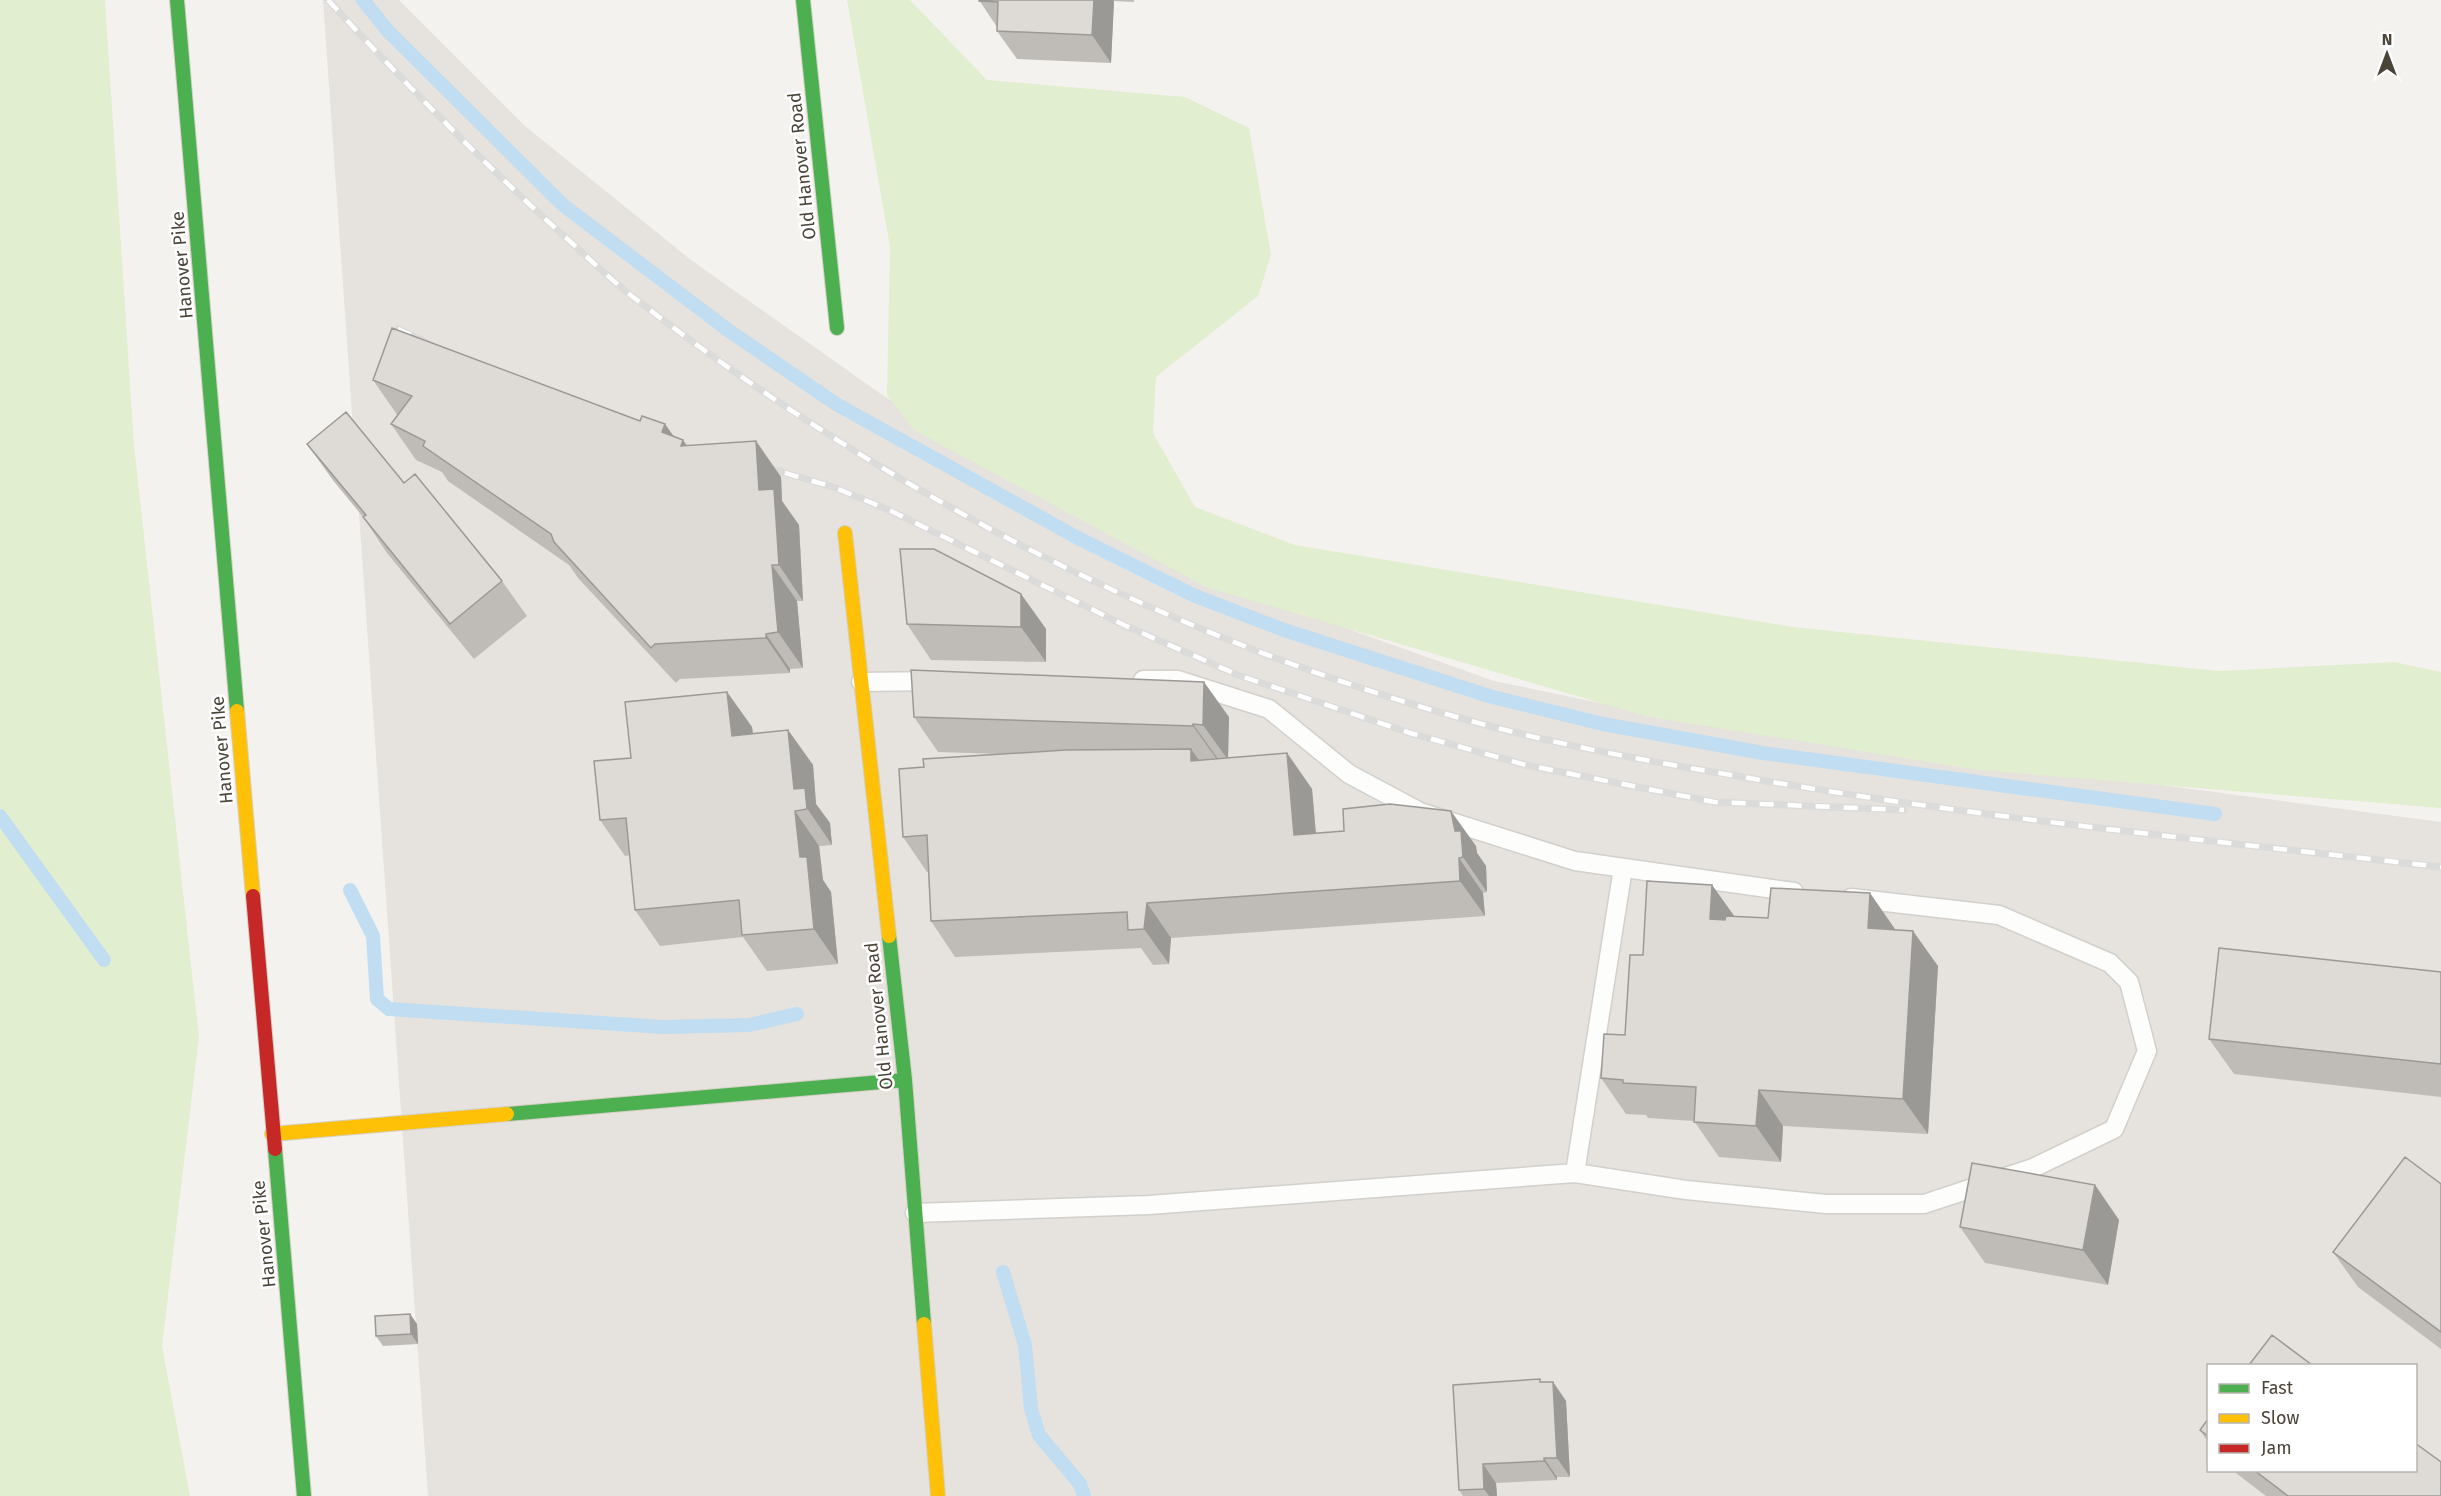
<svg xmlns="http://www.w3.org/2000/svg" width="2441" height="1496" viewBox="0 0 2441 1496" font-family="'Fira Sans',sans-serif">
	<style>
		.industrial { fill: #e6e2de; fill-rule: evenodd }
		.green { fill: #e1eecf }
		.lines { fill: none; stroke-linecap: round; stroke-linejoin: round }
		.stream { stroke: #c0ddf1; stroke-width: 14 }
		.lane-casing { stroke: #d2d0cb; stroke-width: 21 }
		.fast-casing { stroke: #d3cfc5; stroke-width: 16 }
		.slow-casing { stroke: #d3cfc5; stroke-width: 16 }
		.jam-casing { stroke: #d3cfc5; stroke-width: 16 }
		.lane { stroke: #fdfdfc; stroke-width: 18 }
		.fast { stroke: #4caf50; stroke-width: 14 }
		.slow { stroke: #ffc107; stroke-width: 14 }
		.jam { stroke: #c62828; stroke-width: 14 }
		.rail-casing { stroke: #dbdbda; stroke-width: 7 }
		.rail { stroke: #fff; stroke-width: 4.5; stroke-dasharray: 14; stroke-linecap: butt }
		.wall { fill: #bfbcb8 }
		.shaded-wall { fill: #9b9996 }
		.building { fill: #dedbd6; stroke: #9b9996; stroke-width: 1.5 }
		.labels { text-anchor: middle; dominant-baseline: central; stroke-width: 5; stroke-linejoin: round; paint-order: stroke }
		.street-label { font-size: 18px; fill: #4b4439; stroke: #fff }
	</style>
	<rect width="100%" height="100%" fill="#f4f2ee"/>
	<path class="industrial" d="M 323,0 L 399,0 L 525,126 L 691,260 L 881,394 L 1041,498 L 1273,602 L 1494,681 L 1702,724 L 2441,822 L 2441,1496 L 428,1496 ZM 2208,1366 L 2416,1366 L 2416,1470 L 2208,1470 Z"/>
	<path class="green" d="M 0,0 L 105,0 L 134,445 L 199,1037 L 162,1346 L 190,1496 L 0,1496 Z
		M 847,0 L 910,0 L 987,80 L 1185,97 L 1249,128 L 1271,255 L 1258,296 L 1156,377 L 1153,433 L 1195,507 L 1295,545 L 1793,627 L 2219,671 L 2394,662 L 2441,672 L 2441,808 L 1978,770 L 1645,716 L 1206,587 L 914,430 L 887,395 L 890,247 Z"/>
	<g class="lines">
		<path class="stream" d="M 363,0 L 388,31 L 563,205 L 728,330 L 836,404 L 1078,538 L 1193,595 L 1284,630 L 1489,696 L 1603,724 L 1763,753 L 2215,814
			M 0,816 L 104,960
			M 350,890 L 373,936 L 377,999 L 389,1009 L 663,1027 L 749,1025 L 797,1014
			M 1003,1272 L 1025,1345 L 1031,1409 L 1039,1435 L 1080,1484 L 1084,1496"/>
		<g class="lane-casing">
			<path id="lane" d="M 1143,680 L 1178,680 L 1269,709 L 1349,774 L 1420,812 L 1575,861 L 1794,892
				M 861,682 L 935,681
				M 1575,1173 L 1623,868
				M 915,1213 L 1149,1205 L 1575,1173 L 1686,1190 L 1826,1204 L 1924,1204 L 2033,1168 L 2114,1129 L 2147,1051 L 2129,982 L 2110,963 L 1999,915 L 1851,898"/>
		</g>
		<g class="fast-casing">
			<path id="fast" d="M 177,0 L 237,711
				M 803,0 L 837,328
				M 889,936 L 905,1080 L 924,1324
				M 507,1114 L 905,1080
				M 275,1149 L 304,1496"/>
		</g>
		<g class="slow-casing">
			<path id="slow" d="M 845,533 L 889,936
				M 237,711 L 253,896
				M 272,1134 L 507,1114
				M 924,1324 L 938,1496"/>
		</g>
		<g class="jam-casing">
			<path id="jam" d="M 253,896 L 275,1149"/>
		</g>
		<use href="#lane" class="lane"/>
		<use href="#fast" class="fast"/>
		<use href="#slow" class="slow"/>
		<use href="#jam" class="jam"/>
		<g class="rail-casing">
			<path id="rail" d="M 328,0 C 400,78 474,154 553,226 C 579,249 605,275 633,297 C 882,490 1166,638 1471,721 C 1558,745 1648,761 1737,776 C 1970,817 2206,840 2441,867
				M 398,329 L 424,341
				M 758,465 L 833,487 L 887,509 L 1126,626 L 1238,675 L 1410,733 L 1526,765 L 1714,802 L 1904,810"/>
		</g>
		<use href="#rail" class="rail"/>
	</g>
	<path class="wall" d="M 979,0 L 1134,0 L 1134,2 L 1114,1 L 1111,63 L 1017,59 L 997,31 L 997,27 Z
		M 373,380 L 674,436 L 687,446 L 756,441 L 781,477 L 782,501 L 799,525 L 803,601 L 797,601 L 803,668 L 790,669 L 790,673 L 680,679 L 676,683 L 578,578 L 569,565 L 448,481 L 442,472 L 416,460 L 391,424 L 398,416 Z
		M 307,444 L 404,483 L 502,581 L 527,616 L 474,659 L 387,553 L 363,517 L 332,479 Z
		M 1021,594 L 1046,629 L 1046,662 L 931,660 L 907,624 Z
		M 727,692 L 752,727 L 753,733 L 788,730 L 813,765 L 816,804 L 830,823 L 832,845 L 819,846 L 823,880 L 831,892 L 838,964 L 767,971 L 743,937 L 660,946 L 635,910 L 630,855 L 625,856 L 600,820 Z
		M 914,717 L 1229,717 L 1228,758 L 1287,753 L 1312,789 L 1316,834 L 1476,846 L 1477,853 L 1486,866 L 1487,892 L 1483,893 L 1485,916 L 1171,938 L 1169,964 L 1153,965 L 1141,948 L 955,957 L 931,921 L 928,872 L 927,872 L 903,837 L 924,767 L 1000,754 L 938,752 Z
		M 1712,885 L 1734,916 L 1895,929 L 1895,930 L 1938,966 L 1928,1134 L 1783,1126 L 1781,1162 L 1719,1157 L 1694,1121 L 1648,1118 L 1646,1115 L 1626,1114 L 1601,1078 L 1625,1035 L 1643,955 Z
		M 2441,972 L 2441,1097 L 2234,1074 L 2209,1039 Z
		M 2441,1184 L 2441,1349 L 2358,1287 L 2333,1252 Z
		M 2095,1185 L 2119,1220 L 2108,1285 L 1985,1263 L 1960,1227 Z
		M 410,1314 L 417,1324 L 418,1344 L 383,1346 L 376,1336 Z
		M 1543,1382 L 1553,1382 L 1566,1401 L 1570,1477 L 1557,1477 L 1557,1480 L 1496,1483 L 1497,1496 L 1463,1496 L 1459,1490 Z
		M 2208,1419 L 2208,1442 L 2200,1430 Z
		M 2232,1470 L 2415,1470 L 2441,1496 L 2266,1496 Z"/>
	<path class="shaded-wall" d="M 1094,0 L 1113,0 L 1114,1 L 1111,63 L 1092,35 Z
		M 665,424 L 690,459 L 662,432 Z
		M 683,440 L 708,475 L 681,446 Z
		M 756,441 L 781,477 L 782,501 L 799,525 L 803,601 L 779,565 L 759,490 Z
		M 772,565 L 797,601 L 803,668 L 778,632 Z
		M 1021,594 L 1046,629 L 1046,662 L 1021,627 Z
		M 766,634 L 790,669 L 790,673 L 766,638 Z
		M 1204,682 L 1229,717 L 1228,760 L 1203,725 Z
		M 727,692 L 752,727 L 757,771 L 732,736 Z
		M 1193,724 L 1218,759 L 1218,761 L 1193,726 Z
		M 788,730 L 813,765 L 816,804 L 830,823 L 832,845 L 794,789 Z
		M 1191,749 L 1216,784 L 1191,761 Z
		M 1287,753 L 1312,789 L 1319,870 L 1294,835 Z
		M 795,811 L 819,846 L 823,880 L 831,892 L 838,964 L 814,929 L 800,857 Z
		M 1451,811 L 1476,846 L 1477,853 L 1486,866 L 1487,892 L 1463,857 L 1455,831 Z
		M 1459,858 L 1483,893 L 1485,916 L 1460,881 Z
		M 1712,885 L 1737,920 L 1710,919 Z
		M 1870,893 L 1895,929 L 1893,963 L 1868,928 Z
		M 1147,903 L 1171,938 L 1169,964 L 1144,929 Z
		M 1913,931 L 1938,966 L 1928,1134 L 1903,1099 Z
		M 1759,1090 L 1783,1126 L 1781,1162 L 1756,1126 Z
		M 2095,1185 L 2119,1220 L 2108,1285 L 2083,1250 Z
		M 410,1314 L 417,1324 L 418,1344 L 411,1334 Z
		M 1553,1382 L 1566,1401 L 1570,1477 L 1557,1458 Z
		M 1544,1458 L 1557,1477 L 1557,1480 L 1544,1461 Z
		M 1483,1464 L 1496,1483 L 1497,1496 L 1489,1496 L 1484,1489 Z"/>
	<path class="building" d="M 979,0 L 1094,0 L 1092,35 L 997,31 L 998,2 L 979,1 Z
		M 392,328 L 640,421 L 642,416 L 665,424 L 662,432 L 683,440 L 681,446 L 756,441 L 759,490 L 774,489 L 779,565 L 772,565 L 778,632 L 766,634 L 766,638 L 655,644 L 651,648 L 554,542 L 551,534 L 423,446 L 425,441 L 391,424 L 412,396 L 373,380 Z
		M 346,412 L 404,483 L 415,474 L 502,581 L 450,624 L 363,517 L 366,515 L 307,444 Z
		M 900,549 L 934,549 L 1021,594 L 1021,627 L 907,624 Z
		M 911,670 L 1204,682 L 1203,725 L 1193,724 L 1193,726 L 914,717 Z
		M 727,692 L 732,736 L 788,730 L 794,789 L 805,788 L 807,809 L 795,811 L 800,857 L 807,857 L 814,929 L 742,935 L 739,900 L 635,910 L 626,818 L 600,820 L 594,761 L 631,758 L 625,702 Z
		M 1191,749 L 1191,761 L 1287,753 L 1294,835 L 1344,831 L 1343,809 L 1390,804 L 1451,811 L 1455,831 L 1461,831 L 1463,857 L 1459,858 L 1460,881 L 1147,903 L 1144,929 L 1128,930 L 1127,912 L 931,921 L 927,835 L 903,837 L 899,769 L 924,767 L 923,759 L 1066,750 Z
		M 1647,881 L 1712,885 L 1710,919 L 1725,920 L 1726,916 L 1768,918 L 1771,888 L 1870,893 L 1868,928 L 1913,931 L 1903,1099 L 1759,1090 L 1756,1126 L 1694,1122 L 1696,1087 L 1623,1083 L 1623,1080 L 1601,1078 L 1604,1034 L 1625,1035 L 1630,955 L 1643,955 Z
		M 2219,948 L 2441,972 L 2441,1064 L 2209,1039 Z
		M 2405,1157 L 2441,1184 L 2441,1332 L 2333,1252 Z
		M 1972,1163 L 2095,1185 L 2083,1250 L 1960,1227 Z
		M 410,1314 L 411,1334 L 376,1336 L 375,1316 Z
		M 2272,1335 L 2312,1365 L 2249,1365 Z
		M 1540,1379 L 1540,1382 L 1553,1382 L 1557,1458 L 1544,1458 L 1544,1461 L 1483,1464 L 1484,1489 L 1459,1490 L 1453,1385 Z
		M 2208,1419 L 2208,1436 L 2200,1430 Z
		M 2415,1443 L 2441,1462 L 2441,1496 L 2288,1496 L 2254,1470 L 2415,1470 Z"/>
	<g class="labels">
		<g class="street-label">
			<text transform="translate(802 166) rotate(-96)">Old Hanover Road</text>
			<text transform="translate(182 265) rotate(-95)">Hanover Pike</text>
			<text transform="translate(222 750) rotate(-95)">Hanover Pike</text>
			<text transform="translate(879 1016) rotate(-96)">Old Hanover Road</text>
			<text transform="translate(264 1234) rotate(-96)">Hanover Pike</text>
		</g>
	</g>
	<rect x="2207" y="1364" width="210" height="108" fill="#ffffff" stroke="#b7b4b0" stroke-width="1.5"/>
	<rect x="2219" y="1384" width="30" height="9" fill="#4caf50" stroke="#b7b4b0" stroke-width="1.5"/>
	<text x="2261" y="1394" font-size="18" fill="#4b4439">Fast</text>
	<rect x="2219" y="1414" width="30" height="9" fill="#ffc107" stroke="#b7b4b0" stroke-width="1.5"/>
	<text x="2261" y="1424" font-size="18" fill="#4b4439">Slow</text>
	<rect x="2219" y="1444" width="30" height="9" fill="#c62828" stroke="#b7b4b0" stroke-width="1.5"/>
	<text x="2261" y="1454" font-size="18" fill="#4b4439">Jam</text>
	<g transform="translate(2387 54)" stroke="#ffffff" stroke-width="4.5" paint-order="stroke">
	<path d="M0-4.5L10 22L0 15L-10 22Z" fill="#4b4439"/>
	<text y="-9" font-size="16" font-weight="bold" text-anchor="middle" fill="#4b4439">N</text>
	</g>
</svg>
